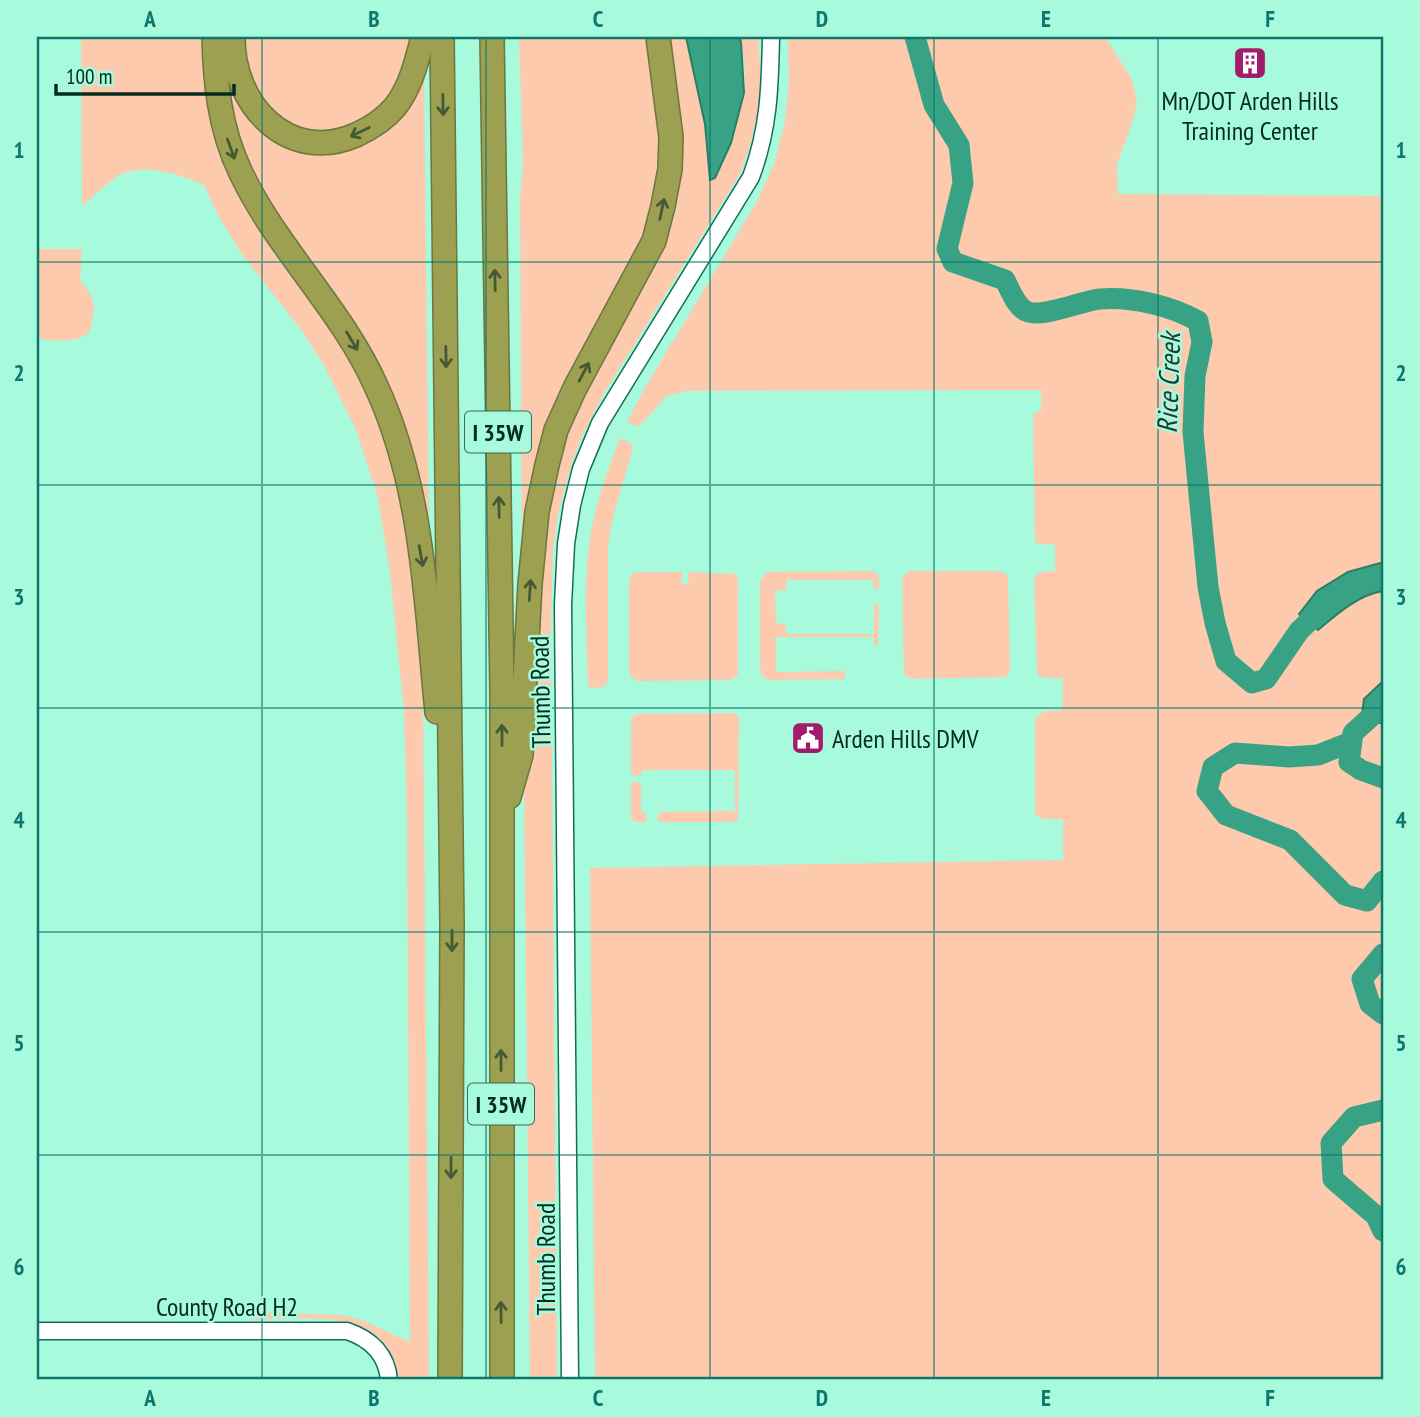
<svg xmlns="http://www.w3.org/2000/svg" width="1420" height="1417" viewBox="0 0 1420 1417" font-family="'PT Sans Narrow',sans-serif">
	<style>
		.green { fill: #fdcaae }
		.water { fill: #38a384; stroke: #297f66; stroke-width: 2 }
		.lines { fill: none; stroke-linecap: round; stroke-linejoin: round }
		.river { stroke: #38a384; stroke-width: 21 }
		.tertiary-casing { stroke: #126f57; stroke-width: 19 }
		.motorway-casing { stroke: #697740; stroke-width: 26 }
		.tertiary { stroke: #fff; stroke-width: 16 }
		.motorway { stroke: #9ea051; stroke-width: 23 }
		.oneway { stroke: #435a34 }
		.grid { fill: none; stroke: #0f766e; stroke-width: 2; stroke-opacity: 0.55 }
		.labels { text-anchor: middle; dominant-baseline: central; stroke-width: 5; stroke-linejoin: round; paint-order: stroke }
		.shield { fill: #a7fadc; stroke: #366958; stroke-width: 2 }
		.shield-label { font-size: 24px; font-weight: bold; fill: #062b20 }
		.poi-label { font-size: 26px; fill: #062b20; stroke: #a7fadc }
		.street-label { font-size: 26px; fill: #062b20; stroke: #a7fadc }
		.water-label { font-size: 28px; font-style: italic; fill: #213830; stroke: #a7fadc }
		.neatline { fill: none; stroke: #0f766e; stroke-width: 2.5 }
		.grid-label { font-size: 23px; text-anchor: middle; font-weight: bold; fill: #0f766e }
	</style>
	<rect width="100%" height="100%" fill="#a7fadc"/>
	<path class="green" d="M 81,37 L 205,37 L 207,88 L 378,406 L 402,485 L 420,627 L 423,689 L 429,1380 L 399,1380 C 389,1304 308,1320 251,1320 L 245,1312 L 341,1315 L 364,1321 L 410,1342 L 407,818 L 404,712 L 390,573 L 378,498 L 356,430 L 325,367 L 302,331 L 241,253 L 218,215 L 204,185 C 181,175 146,163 122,174 C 106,182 95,196 82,206 Z
		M 242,37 L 417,37 L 397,95 L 345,134 L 288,130 L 250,92 Z
		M 519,37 L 651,37 L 664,137 L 656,214 L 593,340 L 522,557 L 520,199 L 523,162 Z
		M 662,37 L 686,37 L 705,124 L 710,179 L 715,178 C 734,134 755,86 739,37 L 758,37 L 761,77 L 758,110 L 751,142 L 740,174 L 603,395 L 583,434 L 571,465 L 557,519 L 553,552 L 551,621 L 557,1380 L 530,1380 L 524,790 L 535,598 L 560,440 L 666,224 Z
		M 788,37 L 1105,37 L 1132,79 L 1137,101 L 1133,120 L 1117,164 L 1118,194 L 1383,196 L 1383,1380 L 595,1380 L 590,868 L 1063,860 L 1063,819 L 1043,819 L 1035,814 L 1035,718 L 1045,711 L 1062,710 L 1063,679 L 1040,677 L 1037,672 L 1034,578 L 1039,572 L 1055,571 L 1055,545 L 1035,543 L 1033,414 L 1041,411 L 1041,390 L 686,391 L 666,396 L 639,427 L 627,422 L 643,391 L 756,203 L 775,162 L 785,121 L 789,83 Z
		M 424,74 L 429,533 L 409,465 L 265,205 L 239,147 L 225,78 L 229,78 L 234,91 L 325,150 Z
		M 37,249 L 82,249 L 80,280 C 97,301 96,307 89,333 C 74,343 55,342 37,338 Z
		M 620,438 L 629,442 L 633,448 L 612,521 L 608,547 L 608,681 L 605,686 L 599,688 L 588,687 C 587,641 583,593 589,547 C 593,509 606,474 620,438 Z
		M 873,571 L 879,575 L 879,588 L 876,590 L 874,589 L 873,580 L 786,580 L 786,590 L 775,591 L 776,623 L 785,624 L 787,634 L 874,634 L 874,605 L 879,604 L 878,646 L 874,645 L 874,637 L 776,637 L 776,672 L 845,671 L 845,679 L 768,680 L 763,677 L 760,668 L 760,580 L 767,572 Z
		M 908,571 L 998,571 L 1006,573 L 1008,578 L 1010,671 L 1006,677 L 912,679 L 904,675 L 902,579 Z
		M 637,572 L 682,572 L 682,584 L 688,584 L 689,572 L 736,574 L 738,581 L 738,673 L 736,677 L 731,680 L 637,681 L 632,678 L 629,671 L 629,581 L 632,574 Z
		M 735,713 L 739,718 L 738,819 L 733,822 L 658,822 L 658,814 L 661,812 L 735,811 L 735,770 L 642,770 L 641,776 L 631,775 L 631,721 L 633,716 L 637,714 Z
		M 631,782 L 641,783 L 641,812 L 646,813 L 646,822 L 636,822 L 631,818 Z"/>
	<path class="water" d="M 686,37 L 739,37 L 741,42 L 744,93 L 731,143 L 715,178 L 710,180 L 705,124 Z
		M 1380,563 L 1383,564 L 1383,591 C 1358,595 1337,614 1318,630 L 1299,614 L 1317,591 L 1348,572 Z
		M 1383,681 L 1383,723 L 1371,723 L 1362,714 L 1364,699 Z"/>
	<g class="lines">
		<path class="river" d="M 915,37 L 934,105 L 959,145 L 963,183 L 947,249 L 953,262 L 1005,280 C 1010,290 1016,306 1026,311 C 1040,319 1082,301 1099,299 C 1131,296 1171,306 1198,321 L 1202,342 L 1195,376 L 1193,432 L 1208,587 L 1215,623 L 1226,661 L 1252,683 L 1266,679 L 1299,631 L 1328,603
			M 1383,706 L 1353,733 L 1349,762 L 1361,770 L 1383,778
			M 1351,742 L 1318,755 L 1289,757 L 1235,753 L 1213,767 L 1207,791 L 1226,815 L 1290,840 L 1345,895 L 1367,901 L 1383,881
			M 1383,954 L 1362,979 L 1370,1004 L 1383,1014
			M 1383,1110 L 1354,1117 L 1331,1143 L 1333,1179 L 1376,1216 L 1383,1231"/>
		<g class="tertiary-casing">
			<path id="tertiary" d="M 37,1331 L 347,1331 C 371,1339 387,1355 389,1380
				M 570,1380 L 563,605 L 566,544 L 572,505 L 581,469 L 600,423 L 751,177 C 769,129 770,87 771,37"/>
		</g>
		<g class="motorway-casing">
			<path id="motorway" d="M 214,37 C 215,83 220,129 240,171 C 276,248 341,308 376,386 C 423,487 426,603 437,712
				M 233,37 C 232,103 287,165 356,135 C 371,128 385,119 395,107 C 411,87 417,60 423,37
				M 442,37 L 452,924 L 450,1380
				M 492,37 L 502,692 L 502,1380
				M 509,797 L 521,755 L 530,584 L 537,512 L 547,465 L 556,430 L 575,388 L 654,241 L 663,206 L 670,169 L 671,137 L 658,37"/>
		</g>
		<use href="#tertiary" class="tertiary"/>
		<use href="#motorway" class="motorway"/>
	</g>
	<defs><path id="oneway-shaft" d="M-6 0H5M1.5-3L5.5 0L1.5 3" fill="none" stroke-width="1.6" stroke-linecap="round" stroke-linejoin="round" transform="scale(1.75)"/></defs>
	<g class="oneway">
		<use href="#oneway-shaft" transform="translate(443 105) rotate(89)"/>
		<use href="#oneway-shaft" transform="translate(360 132) rotate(154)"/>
		<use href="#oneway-shaft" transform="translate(231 149) rotate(70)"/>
		<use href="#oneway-shaft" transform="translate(662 209) rotate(-78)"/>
		<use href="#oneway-shaft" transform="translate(495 280) rotate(-91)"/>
		<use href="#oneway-shaft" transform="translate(352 341) rotate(59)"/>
		<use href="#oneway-shaft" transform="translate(446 357) rotate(89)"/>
		<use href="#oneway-shaft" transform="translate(584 372) rotate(-62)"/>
		<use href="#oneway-shaft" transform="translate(499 507) rotate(-91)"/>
		<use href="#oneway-shaft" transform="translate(421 556) rotate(80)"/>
		<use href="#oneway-shaft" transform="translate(530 590) rotate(-86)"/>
		<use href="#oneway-shaft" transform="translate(502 735) rotate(-90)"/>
		<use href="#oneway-shaft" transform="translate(452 941) rotate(90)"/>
		<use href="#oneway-shaft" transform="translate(501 1060) rotate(-90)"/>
		<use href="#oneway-shaft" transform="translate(451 1168) rotate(90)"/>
		<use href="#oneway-shaft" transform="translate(501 1312) rotate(-91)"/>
	</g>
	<path class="grid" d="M 262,37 L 262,1380M 486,37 L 486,1380M 710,37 L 710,1380M 934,37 L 934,1380M 1158,37 L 1158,1380M 37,262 L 1383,262M 37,485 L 1383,485M 37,708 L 1383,708M 37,932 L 1383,932M 37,1155 L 1383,1155"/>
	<defs>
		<g id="building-square" transform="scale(1.75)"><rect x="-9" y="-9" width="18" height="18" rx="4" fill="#a11d6c" stroke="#a7fadc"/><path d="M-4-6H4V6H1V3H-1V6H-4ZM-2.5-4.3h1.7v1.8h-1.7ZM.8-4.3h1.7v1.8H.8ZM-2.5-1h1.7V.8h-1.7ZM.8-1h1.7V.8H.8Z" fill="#fff"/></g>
		<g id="civic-square" transform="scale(1.75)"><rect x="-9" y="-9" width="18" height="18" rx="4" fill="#a11d6c" stroke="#a7fadc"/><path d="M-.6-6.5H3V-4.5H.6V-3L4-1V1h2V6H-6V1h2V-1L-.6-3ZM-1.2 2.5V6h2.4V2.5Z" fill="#fff"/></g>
	</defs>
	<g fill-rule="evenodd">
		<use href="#building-square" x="1250" y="63"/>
		<use href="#civic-square" x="808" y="738"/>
	</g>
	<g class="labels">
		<g class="shield">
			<rect x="465" y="411.5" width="66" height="41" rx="5"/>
			<rect x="468" y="1083.5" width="66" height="41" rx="5"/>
		</g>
		<g class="shield-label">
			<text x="498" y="432">I 35W</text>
			<text x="501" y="1104">I 35W</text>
		</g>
		<g class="poi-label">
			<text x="1250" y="100">Mn/DOT Arden Hills<tspan x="1250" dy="30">Training Center</tspan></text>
			<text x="832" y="738" text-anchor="start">Arden Hills DMV</text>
		</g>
		<g class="street-label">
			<text transform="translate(540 692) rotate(-91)">Thumb Road</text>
			<text transform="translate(545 1259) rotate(-90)">Thumb Road</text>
			<text x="227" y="1306">County Road H2</text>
		</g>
		<g class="water-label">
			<text transform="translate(1168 383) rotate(-88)">Rice Creek</text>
		</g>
	</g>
	<rect width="1420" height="1417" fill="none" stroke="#a7fadc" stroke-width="77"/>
	<path d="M56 84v10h178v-10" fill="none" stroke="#062b20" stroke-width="3.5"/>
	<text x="66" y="84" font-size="21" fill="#062b20" stroke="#a7fadc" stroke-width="5" paint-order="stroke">100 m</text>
	<rect x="38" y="38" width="1344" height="1340" class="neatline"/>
	<g class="grid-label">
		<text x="150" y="27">A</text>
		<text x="374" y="27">B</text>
		<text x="598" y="27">C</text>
		<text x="822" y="27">D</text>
		<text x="1046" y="27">E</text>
		<text x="1270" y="27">F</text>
		<text x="19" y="158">1</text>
		<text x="1401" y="158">1</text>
		<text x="19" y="381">2</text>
		<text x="1401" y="381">2</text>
		<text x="19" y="605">3</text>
		<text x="1401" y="605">3</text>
		<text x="19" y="828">4</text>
		<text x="1401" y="828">4</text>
		<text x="19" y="1051">5</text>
		<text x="1401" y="1051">5</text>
		<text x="19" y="1275">6</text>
		<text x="1401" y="1275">6</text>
		<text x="150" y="1406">A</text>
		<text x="374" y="1406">B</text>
		<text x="598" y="1406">C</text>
		<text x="822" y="1406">D</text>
		<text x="1046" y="1406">E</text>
		<text x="1270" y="1406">F</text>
	</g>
</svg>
